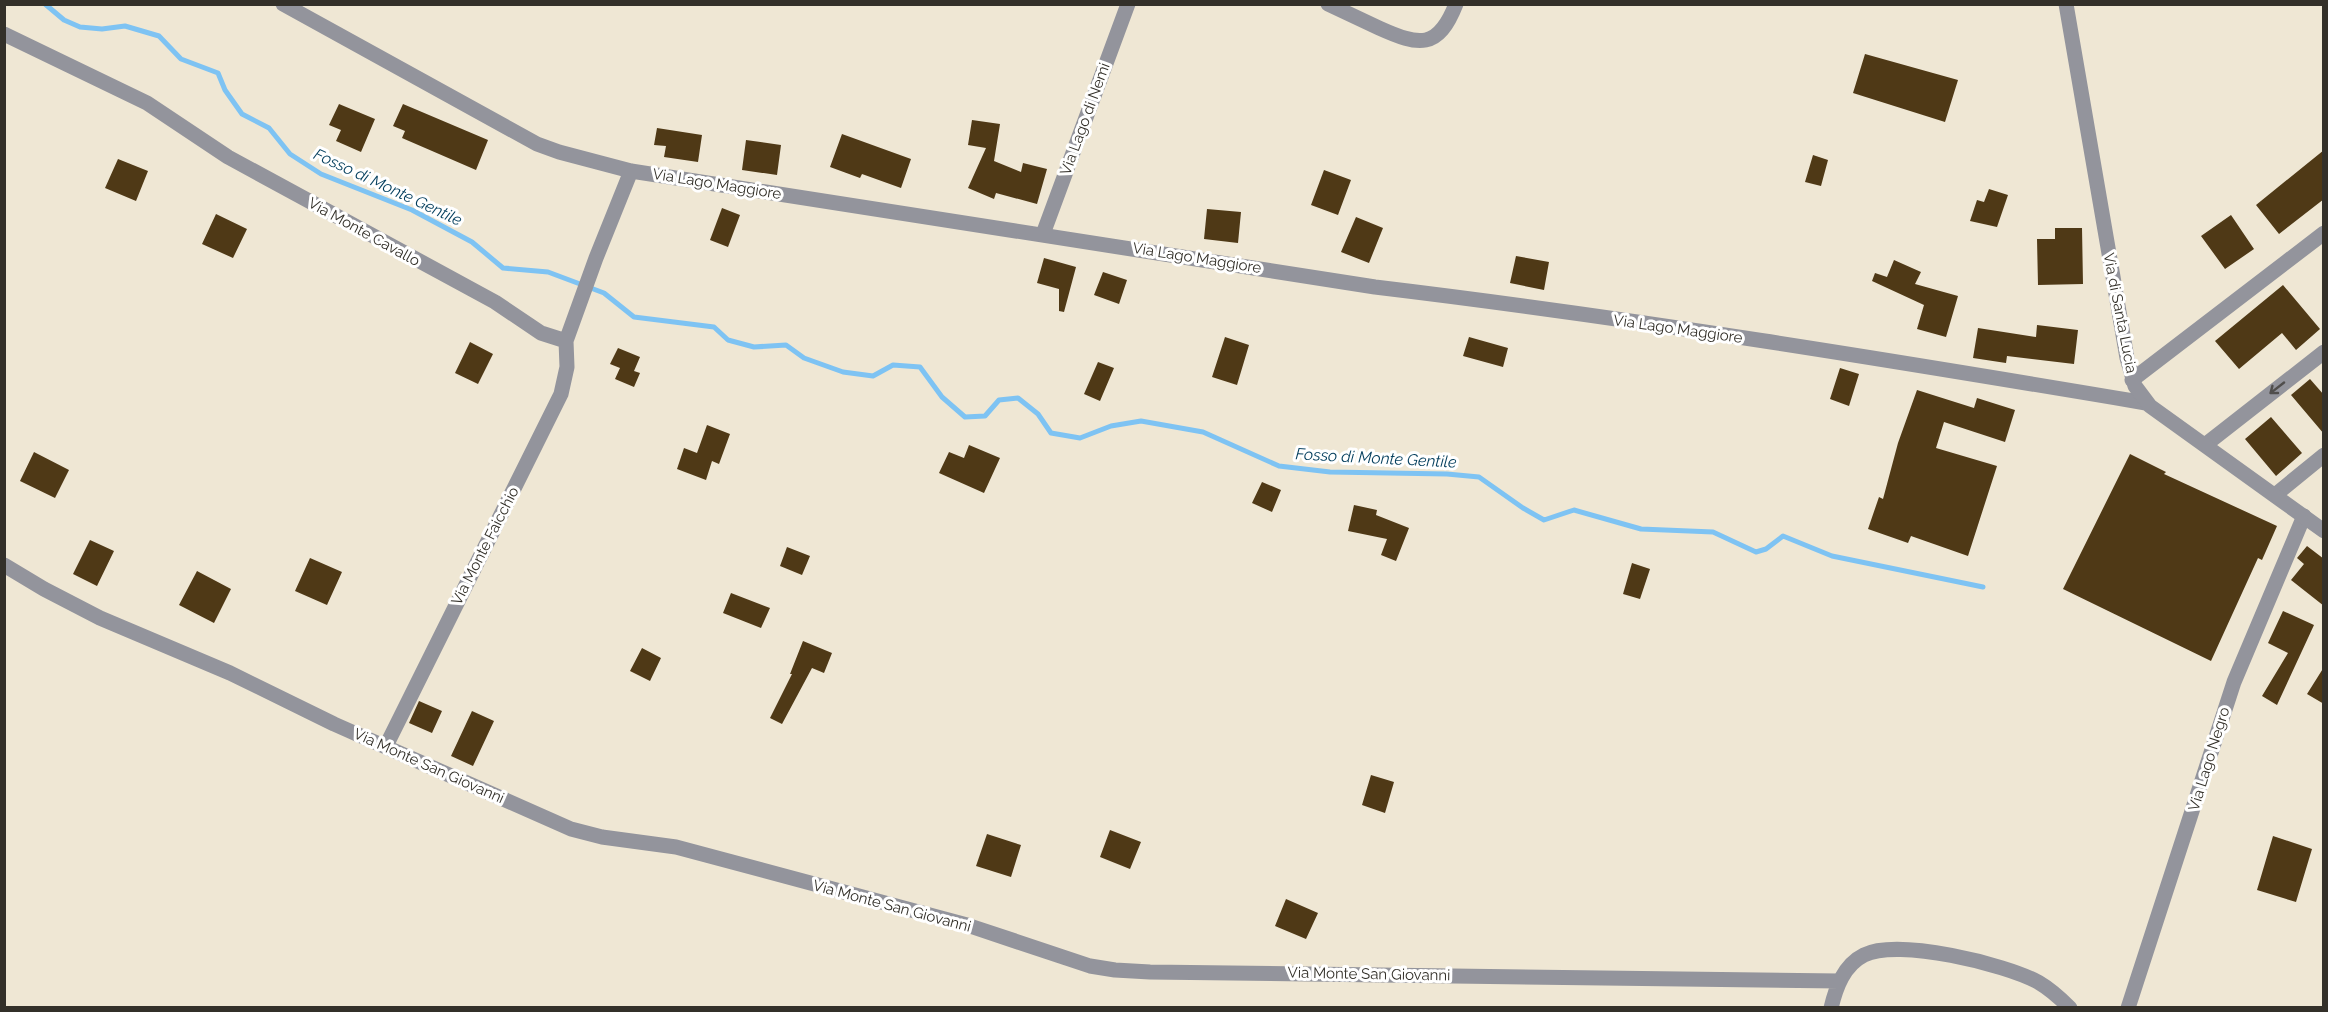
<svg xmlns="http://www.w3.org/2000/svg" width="2328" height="1012" viewBox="0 0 2328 1012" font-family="Raleway,sans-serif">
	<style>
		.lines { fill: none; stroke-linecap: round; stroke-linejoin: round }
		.stream { stroke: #7ec3f3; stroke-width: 5 }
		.building { fill: #4f3916 }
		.minor { stroke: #93949c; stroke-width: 15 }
		.tertiary { stroke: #93949c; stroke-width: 15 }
		.oneway { stroke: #504e4c }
		.labels { text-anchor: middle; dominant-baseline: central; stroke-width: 6; stroke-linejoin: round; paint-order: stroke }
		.street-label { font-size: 15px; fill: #333029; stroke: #fff }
		.water-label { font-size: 16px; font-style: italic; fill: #013c5b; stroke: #fff }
	</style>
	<rect width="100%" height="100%" fill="#efe7d4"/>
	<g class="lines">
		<path class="stream" d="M 45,4 L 64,20 L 80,27 L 102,29 L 125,26 L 159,36 L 181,59 L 218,73 L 225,90 L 242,114 L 269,128 L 290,154 L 321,174 L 412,210 L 472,242 L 503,268 L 548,272 L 604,293 L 634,317 L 714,327 L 728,340 L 754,347 L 786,345 L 804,358 L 843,372 L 873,376 L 893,365 L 920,367 L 942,397 L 965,417 L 985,416 L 999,400 L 1018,398 L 1038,414 L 1051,433 L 1080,438 L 1111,426 L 1141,421 L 1203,432 L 1279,466 L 1330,472 L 1447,474 L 1479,477 L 1523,508 L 1544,520 L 1574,510 L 1641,529 L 1713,532 L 1756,552 L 1766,549 L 1783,536 L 1832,556 L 1983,587"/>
	</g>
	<path class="building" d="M 1865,54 L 1958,80 L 1945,122 L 1853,93 Z
		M 339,104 L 375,119 L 361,152 L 336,141 L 341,130 L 329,125 Z
		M 403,104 L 488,140 L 476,170 L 402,138 L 405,131 L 393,126 Z
		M 972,120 L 1000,124 L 994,161 L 1021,172 L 1023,163 L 1047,169 L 1037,204 L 996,193 L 994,199 L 968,188 L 986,148 L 968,145 Z
		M 657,128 L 702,135 L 698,162 L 664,157 L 666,146 L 654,145 Z
		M 842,134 L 911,159 L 901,188 L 862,174 L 860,178 L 830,167 Z
		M 746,140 L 781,145 L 777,175 L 742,170 Z
		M 2324,150 L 2324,199 L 2279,234 L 2256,205 Z
		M 1813,155 L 1828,160 L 1821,186 L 1805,182 Z
		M 118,159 L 148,171 L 136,201 L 105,188 Z
		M 1324,170 L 1351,180 L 1338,215 L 1311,205 Z
		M 1989,189 L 2008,195 L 1997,227 L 1970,221 L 1977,200 L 1984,202 Z
		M 722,208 L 740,215 L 728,247 L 710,240 Z
		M 1207,209 L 1241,212 L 1238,243 L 1204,239 Z
		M 216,214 L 247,229 L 233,258 L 202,244 Z
		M 2231,215 L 2254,249 L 2225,269 L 2201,236 Z
		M 1356,217 L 1383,228 L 1369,263 L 1341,252 Z
		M 2055,228 L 2082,228 L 2083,284 L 2038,285 L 2037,239 L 2055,239 Z
		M 1516,256 L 1549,262 L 1544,290 L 1510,283 Z
		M 1044,258 L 1076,267 L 1064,312 L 1059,311 L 1059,289 L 1037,283 Z
		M 1894,260 L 1921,272 L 1915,284 L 1958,296 L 1946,337 L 1917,329 L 1924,305 L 1872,281 L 1875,273 L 1887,277 Z
		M 1103,272 L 1127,280 L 1119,304 L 1094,295 Z
		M 2283,285 L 2320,329 L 2296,350 L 2282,333 L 2239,369 L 2215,341 Z
		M 2037,325 L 2078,330 L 2074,364 L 2007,356 L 2006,363 L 1973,358 L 1978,328 L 2036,337 Z
		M 1225,337 L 1249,345 L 1237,385 L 1212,377 Z
		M 1469,337 L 1508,348 L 1503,367 L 1463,356 Z
		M 470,342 L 493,354 L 478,384 L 455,373 Z
		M 618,348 L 640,357 L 634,371 L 640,373 L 634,387 L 615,379 L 620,368 L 610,364 Z
		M 1098,362 L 1114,368 L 1100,401 L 1084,394 Z
		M 1840,368 L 1859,374 L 1849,406 L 1830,399 Z
		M 2310,379 L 2324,395 L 2324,434 L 2291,395 Z
		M 1917,390 L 1974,408 L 1977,398 L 2015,410 L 2005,442 L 1944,422 L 1936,448 L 1997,466 L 1968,556 L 1911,536 L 1908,543 L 1868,529 L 1879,497 L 1883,499 L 1898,443 Z
		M 2271,417 L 2302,453 L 2276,476 L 2245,439 Z
		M 707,425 L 730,434 L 719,464 L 712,461 L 706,480 L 677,469 L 684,448 L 697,453 Z
		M 969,445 L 1000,458 L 984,493 L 939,473 L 949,452 L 964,458 Z
		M 34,452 L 69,470 L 55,498 L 20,481 Z
		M 2130,454 L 2166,472 L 2164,474 L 2277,526 L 2262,560 L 2258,558 L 2211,661 L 2063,589 Z
		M 1262,482 L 1281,490 L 1272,512 L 1252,503 Z
		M 1354,505 L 1377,510 L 1376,515 L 1409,528 L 1396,561 L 1381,555 L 1387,539 L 1348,531 Z
		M 90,540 L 114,551 L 97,586 L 73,574 Z
		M 2307,546 L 2324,559 L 2324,606 L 2291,580 L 2304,564 L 2297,558 Z
		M 787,547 L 810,556 L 802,575 L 780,566 Z
		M 310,558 L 342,572 L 327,605 L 295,591 Z
		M 1632,563 L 1650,569 L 1640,599 L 1623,594 Z
		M 197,571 L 231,589 L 214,623 L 179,605 Z
		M 731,593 L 770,608 L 761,628 L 723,613 Z
		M 2283,611 L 2314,625 L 2277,705 L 2262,696 L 2288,653 L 2268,643 Z
		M 803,641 L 832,653 L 824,673 L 812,668 L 782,724 L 770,718 L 792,674 L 790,674 Z
		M 642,648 L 661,658 L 650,681 L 630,671 Z
		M 2324,667 L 2324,704 L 2307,694 Z
		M 419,701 L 442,711 L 432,733 L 409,723 Z
		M 472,711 L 494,721 L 473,766 L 451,756 Z
		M 1371,775 L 1394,782 L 1385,813 L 1362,805 Z
		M 1110,830 L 1141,842 L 1130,869 L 1100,857 Z
		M 987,834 L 1021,845 L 1011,877 L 976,866 Z
		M 2273,836 L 2312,849 L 2296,902 L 2257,890 Z
		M 1286,899 L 1318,913 L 1306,939 L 1275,926 Z"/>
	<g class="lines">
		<path class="minor" d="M 283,4 L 537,144 L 559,152 L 631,171 L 1375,287 C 1633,318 1890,360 2146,403
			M 1328,4 C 1345,12 1362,20 1379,28 C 1419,46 1438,50 1456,4
			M 4,34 L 147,103 L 228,157 L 495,302 L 541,333 L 566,341 L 596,258 L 631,171
			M 1043,234 L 1128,4
			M 2132,380 L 2324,233
			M 2205,445 L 2324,352
			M 2275,495 L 2324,455
			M 4,565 L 44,589 L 100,618 L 230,673 L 334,724 L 571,829 L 602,837 L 676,847 L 967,925 L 1090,966 L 1115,970 L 1150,972 L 1839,981
			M 386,746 L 561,394 L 567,367 L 566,341
			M 1831,1008 C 1836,987 1844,965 1864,955 C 1898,938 2005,964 2038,982 C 2050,989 2060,998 2070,1008
			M 2128,1008 L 2234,682 L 2304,516"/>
		<path class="tertiary" d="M 2066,4 L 2127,358 L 2135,386 L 2150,406 L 2324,531"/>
	</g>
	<defs><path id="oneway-shaft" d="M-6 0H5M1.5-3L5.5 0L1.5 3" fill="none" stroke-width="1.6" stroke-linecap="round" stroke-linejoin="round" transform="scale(1.5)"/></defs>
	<use class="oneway" href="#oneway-shaft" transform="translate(2277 388) rotate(142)"/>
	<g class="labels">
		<g class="street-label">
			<text transform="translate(1085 119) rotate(-70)">Via Lago di Nemi</text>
			<text transform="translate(717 184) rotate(9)">Via Lago Maggiore</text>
			<text transform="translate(364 232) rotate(29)">Via Monte Cavallo</text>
			<text transform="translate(1197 258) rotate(9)">Via Lago Maggiore</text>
			<text transform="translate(2120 313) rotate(79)">Via di Santa Lucia</text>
			<text transform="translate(1678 329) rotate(8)">Via Lago Maggiore</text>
			<text transform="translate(485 546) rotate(-63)">Via Monte Faicchio</text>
			<text transform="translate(2209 759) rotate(-73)">Via Lago Negro</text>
			<text transform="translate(429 766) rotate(24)">Via Monte San Giovanni</text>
			<text transform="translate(892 906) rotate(15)">Via Monte San Giovanni</text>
			<text transform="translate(1369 974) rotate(1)">Via Monte San Giovanni</text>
		</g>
		<g class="water-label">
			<text transform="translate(388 187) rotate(25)">Fosso di Monte Gentile</text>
			<text transform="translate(1376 458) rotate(3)">Fosso di Monte Gentile</text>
		</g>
	</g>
	<rect width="2328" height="1012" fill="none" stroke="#333029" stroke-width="12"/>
</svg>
